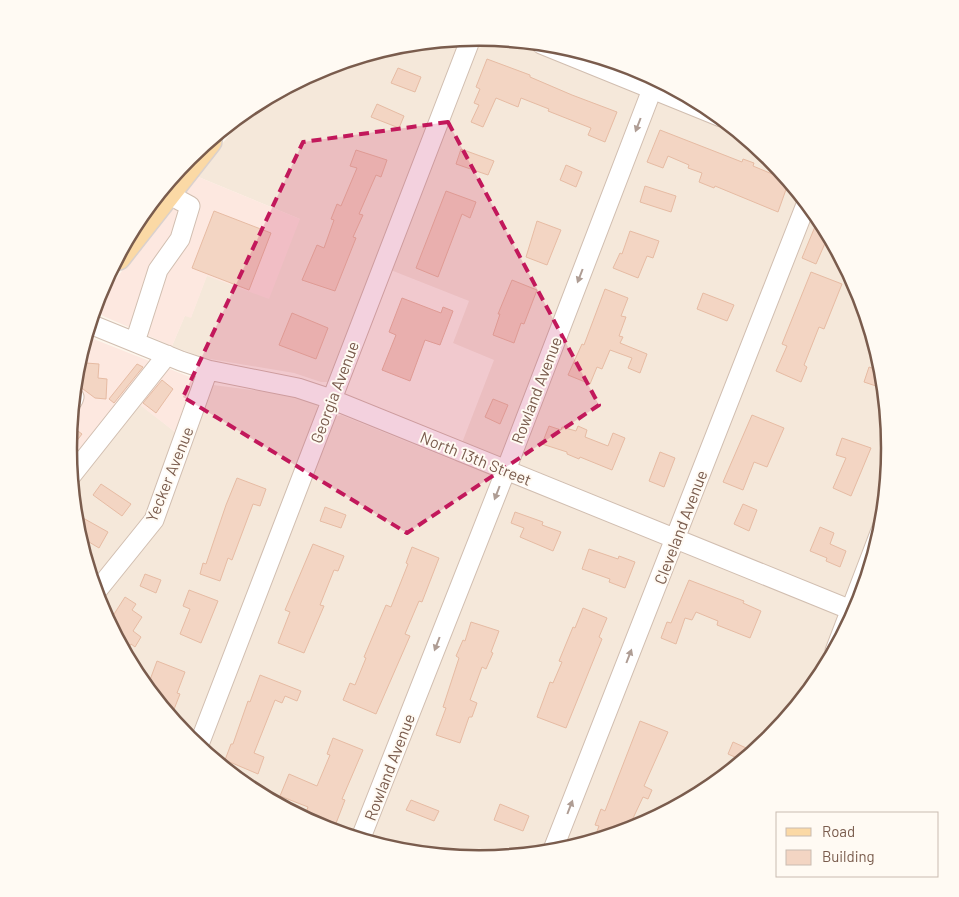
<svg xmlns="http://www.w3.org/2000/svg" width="959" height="897" viewBox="0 0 959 897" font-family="Barlow,sans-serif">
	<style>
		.residential { fill: #f5e8da }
		.commercial { fill: #fde8e0 }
		.building { fill: #f3d5c3; stroke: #e6bba3 }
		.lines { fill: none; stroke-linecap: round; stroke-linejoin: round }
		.minor-casing { stroke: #d1beb0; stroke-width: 21 }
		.major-casing { stroke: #dad1cd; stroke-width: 28 }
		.minor { stroke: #fff; stroke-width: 19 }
		.major { stroke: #fbd9a5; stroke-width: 25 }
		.oneway { fill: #af9d94 }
		.marked { fill: #c2185b; fill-opacity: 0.2; stroke: #c2185b; stroke-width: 4; stroke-dasharray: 10 6; stroke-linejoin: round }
		.labels { text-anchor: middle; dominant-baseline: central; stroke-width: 4; stroke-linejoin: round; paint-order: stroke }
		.street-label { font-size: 16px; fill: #7a5c4d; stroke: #fffaf3 }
		.rim { fill: none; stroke: #7a5c4d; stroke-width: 2.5 }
	</style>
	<rect width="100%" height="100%" fill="#fdf6ec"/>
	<path class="residential" d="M 479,38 L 560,45 L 637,69 L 708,107 L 770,158 L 821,220 L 859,291 L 883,369 L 890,449 L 883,529 L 859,606 L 821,677 L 770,739 L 708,790 L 637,828 L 559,852 L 479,859 L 399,852 L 322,828 L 251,790 L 205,753 L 335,417 L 341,415 L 455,461 L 494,360 L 453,343 L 469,301 L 378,265 L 334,377 L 329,382 L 321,382 L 294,373 L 204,358 L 172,346 L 185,315 L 191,317 L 207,275 L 300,219 L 196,176 L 253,106 L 322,69 L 400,45 Z
		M 213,385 L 292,395 L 316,404 L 319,409 L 193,742 L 138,677 L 100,606 L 76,528 L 72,482 L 136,401 L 175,432 L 190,434 L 207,390 Z"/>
	<path class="commercial" d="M 196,176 L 300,219 L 269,299 L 207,276 L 191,318 L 185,316 L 172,346 L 103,316 L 98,311 L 97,303 Z
		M 86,336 L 190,377 L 192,383 L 175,432 L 136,402 L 71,469 L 69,448 L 76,368 Z"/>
	<path class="building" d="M 487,59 L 530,75 L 530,77 L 572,95 L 617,112 L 605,142 L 588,135 L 591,128 L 548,111 L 549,109 L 521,98 L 518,107 L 496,98 L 483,127 L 471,122 L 479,105 L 474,103 L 480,89 L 476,87 Z
		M 398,68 L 421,77 L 415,92 L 391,83 Z
		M 377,104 L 404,116 L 399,128 L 371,117 Z
		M 660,130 L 742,162 L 743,159 L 754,163 L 753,166 L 789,181 L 778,212 L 715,186 L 714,188 L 699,182 L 702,173 L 688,168 L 689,165 L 668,156 L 663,168 L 647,162 Z
		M 461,149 L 494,161 L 488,175 L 456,164 Z
		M 356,150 L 387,160 L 381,177 L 376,175 L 359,214 L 363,215 L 353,237 L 356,238 L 335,291 L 302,280 L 317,245 L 324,248 L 334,220 L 331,219 L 337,204 L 341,206 L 357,168 L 350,166 Z
		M 566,165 L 582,172 L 576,187 L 560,180 Z
		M 645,186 L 676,196 L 671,212 L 640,202 Z
		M 446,191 L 476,202 L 470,218 L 462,214 L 438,277 L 416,268 Z
		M 214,211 L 271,233 L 249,290 L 192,268 Z
		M 819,217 L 829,234 L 816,264 L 802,258 Z
		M 537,221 L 561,230 L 547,265 L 526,257 Z
		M 630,231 L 659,241 L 653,258 L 647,256 L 638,278 L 613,268 L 620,253 L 622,254 Z
		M 811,272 L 842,284 L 824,329 L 819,327 L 806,360 L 804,365 L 807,367 L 801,382 L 776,371 L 787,346 L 782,344 Z
		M 512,280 L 537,290 L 524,324 L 521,323 L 514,343 L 493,335 L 500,314 L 498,314 Z
		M 605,289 L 628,298 L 621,316 L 626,317 L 619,336 L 623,337 L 620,343 L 647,354 L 640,373 L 628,368 L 632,358 L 610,350 L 602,369 L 597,367 L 590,384 L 568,375 L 582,344 L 584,345 Z
		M 703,293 L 734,305 L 727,321 L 697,309 Z
		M 402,298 L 441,313 L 443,307 L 453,311 L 440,345 L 425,340 L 410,381 L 382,370 L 396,335 L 389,332 Z
		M 292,313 L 328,328 L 316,359 L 279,345 Z
		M 86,363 L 99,364 L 98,378 L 107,379 L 106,399 L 95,398 L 75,383 L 76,369 Z
		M 137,364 L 143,367 L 114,403 L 109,399 Z
		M 869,367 L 883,372 L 885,389 L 864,382 Z
		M 162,380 L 173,389 L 156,413 L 143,403 Z
		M 493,399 L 508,405 L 500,424 L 485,417 Z
		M 752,415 L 784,428 L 767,467 L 754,462 L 743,490 L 723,482 Z
		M 71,426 L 82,434 L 69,451 L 68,448 Z
		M 549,426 L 561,430 L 562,427 L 576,431 L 578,426 L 587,430 L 585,437 L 608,446 L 613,433 L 625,438 L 612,470 L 580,457 L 579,459 L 567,454 L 567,452 L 542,444 Z
		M 842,438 L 871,448 L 851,496 L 833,488 L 846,458 L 836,455 Z
		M 660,452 L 675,458 L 664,487 L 649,481 Z
		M 237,478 L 266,489 L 260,506 L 253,504 L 232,560 L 228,558 L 220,581 L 200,574 L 203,563 L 206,564 L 226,505 Z
		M 101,484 L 131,504 L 122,516 L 93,495 Z
		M 743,504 L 757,510 L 749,531 L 734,524 Z
		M 325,507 L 346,515 L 341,528 L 320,521 Z
		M 515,512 L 543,522 L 542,525 L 561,532 L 553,551 L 520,537 L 524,528 L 511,523 Z
		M 83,518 L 108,532 L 99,548 L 79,536 L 77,529 Z
		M 820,527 L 834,533 L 830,544 L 846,551 L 840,567 L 826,561 L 827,558 L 810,551 Z
		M 313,544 L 344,556 L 338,571 L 334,570 L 320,605 L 324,606 L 304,653 L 278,643 L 290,612 L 285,610 Z
		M 412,547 L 439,558 L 422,602 L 419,601 L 405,634 L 410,636 L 376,714 L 343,700 L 350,683 L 355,685 L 366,658 L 364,657 L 386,605 L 391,607 L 408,564 L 406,563 Z
		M 589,549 L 618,559 L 619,556 L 635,562 L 625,588 L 609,582 L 610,579 L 582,569 Z
		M 145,574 L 161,580 L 156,593 L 140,586 Z
		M 689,580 L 744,601 L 743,603 L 761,611 L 750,638 L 717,625 L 718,621 L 696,612 L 692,620 L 685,618 L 676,644 L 661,638 L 667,622 L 671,623 Z
		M 189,590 L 218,601 L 201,643 L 180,634 L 190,609 L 183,606 Z
		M 125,597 L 136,604 L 132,610 L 142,617 L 133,631 L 141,637 L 135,647 L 131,644 L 125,653 L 109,622 Z
		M 583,608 L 607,618 L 599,637 L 602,639 L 566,728 L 537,717 L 550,682 L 553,683 L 562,662 L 559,661 L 573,627 L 575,628 Z
		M 471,622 L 499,631 L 491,652 L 493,653 L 486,669 L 482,667 L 470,700 L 477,703 L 472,717 L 469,717 L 460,743 L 436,735 L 446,708 L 443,707 L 459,658 L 456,656 L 463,640 L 465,641 Z
		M 157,661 L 185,672 L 177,693 L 180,694 L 171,717 L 147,688 Z
		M 260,675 L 301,691 L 297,701 L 285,696 L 282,703 L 275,700 L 254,753 L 264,757 L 258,774 L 225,760 L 231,744 L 233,744 L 248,701 L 250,702 Z
		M 640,721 L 668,732 L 644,786 L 652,790 L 648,799 L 643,797 L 627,831 L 593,842 L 599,826 L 595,825 L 601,809 L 605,811 Z
		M 333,738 L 363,750 L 342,799 L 345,800 L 333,831 L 322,828 L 304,818 L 308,807 L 280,796 L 289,774 L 317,786 L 330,755 L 327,754 Z
		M 733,742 L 755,752 L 744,761 L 728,754 Z
		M 411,800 L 439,811 L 434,821 L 406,810 Z
		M 500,804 L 529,816 L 523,831 L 494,820 Z"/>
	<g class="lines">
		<g class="minor-casing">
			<path id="minor" d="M 541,44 L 721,117
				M 90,324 L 181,361 L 208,370 L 298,388 L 331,399 L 856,612
				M 135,342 L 158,270 L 180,239 L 190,206 L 168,194
				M 73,400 L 74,397
				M 71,476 L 167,355
				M 96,592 L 154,520 L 208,370
				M 835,651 L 883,525
				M 198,747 L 471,38
				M 360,840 L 506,470 L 656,79
				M 552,852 L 807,202"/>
		</g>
		<g class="major-casing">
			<path id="major" d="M 118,257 L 209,141"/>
		</g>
		<use href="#minor" class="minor"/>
		<use href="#major" class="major"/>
	</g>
	<defs><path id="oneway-solid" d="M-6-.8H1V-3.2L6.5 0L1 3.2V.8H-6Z" transform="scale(1.25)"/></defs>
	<g class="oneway">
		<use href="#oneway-solid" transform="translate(638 125) rotate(111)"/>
		<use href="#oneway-solid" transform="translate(580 276) rotate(111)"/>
		<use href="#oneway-solid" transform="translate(497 493) rotate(111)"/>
		<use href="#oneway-solid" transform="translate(437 644) rotate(111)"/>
		<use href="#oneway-solid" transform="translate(629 656) rotate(-69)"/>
		<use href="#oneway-solid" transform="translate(570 807) rotate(-69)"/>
	</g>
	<path class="marked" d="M 448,122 L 599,405 L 407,533 L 183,397 L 303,142 Z"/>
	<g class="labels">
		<g class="street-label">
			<text transform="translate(536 390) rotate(-69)">Rowland Avenue</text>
			<text transform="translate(334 392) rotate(-69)">Georgia Avenue</text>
			<text transform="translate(476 458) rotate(22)">North 13th Street</text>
			<text transform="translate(169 474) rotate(-68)">Yecker Avenue</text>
			<text transform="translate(680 527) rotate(-69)">Cleveland Avenue</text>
			<text transform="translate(389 767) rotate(-69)">Rowland Avenue</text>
		</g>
	</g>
	<path d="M0 0H959V897H0ZM77 448a402 402 0 1 1 804 0a402 402 0 1 1-804 0Z" fill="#fffaf3" fill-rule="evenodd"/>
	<path class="rim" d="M77 448a402 402 0 1 1 804 0a402 402 0 1 1-804 0Z"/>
	<rect x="776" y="812" width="162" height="65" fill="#fffaf3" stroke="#cabbb1"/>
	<rect x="786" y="828" width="25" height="8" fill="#fbd9a5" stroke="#cabbb1"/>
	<text x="822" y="837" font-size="15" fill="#7a5c4d">Road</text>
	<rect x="786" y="850" width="25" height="15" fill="#f3d5c3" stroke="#cabbb1"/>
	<text x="822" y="862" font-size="15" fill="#7a5c4d">Building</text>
</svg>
